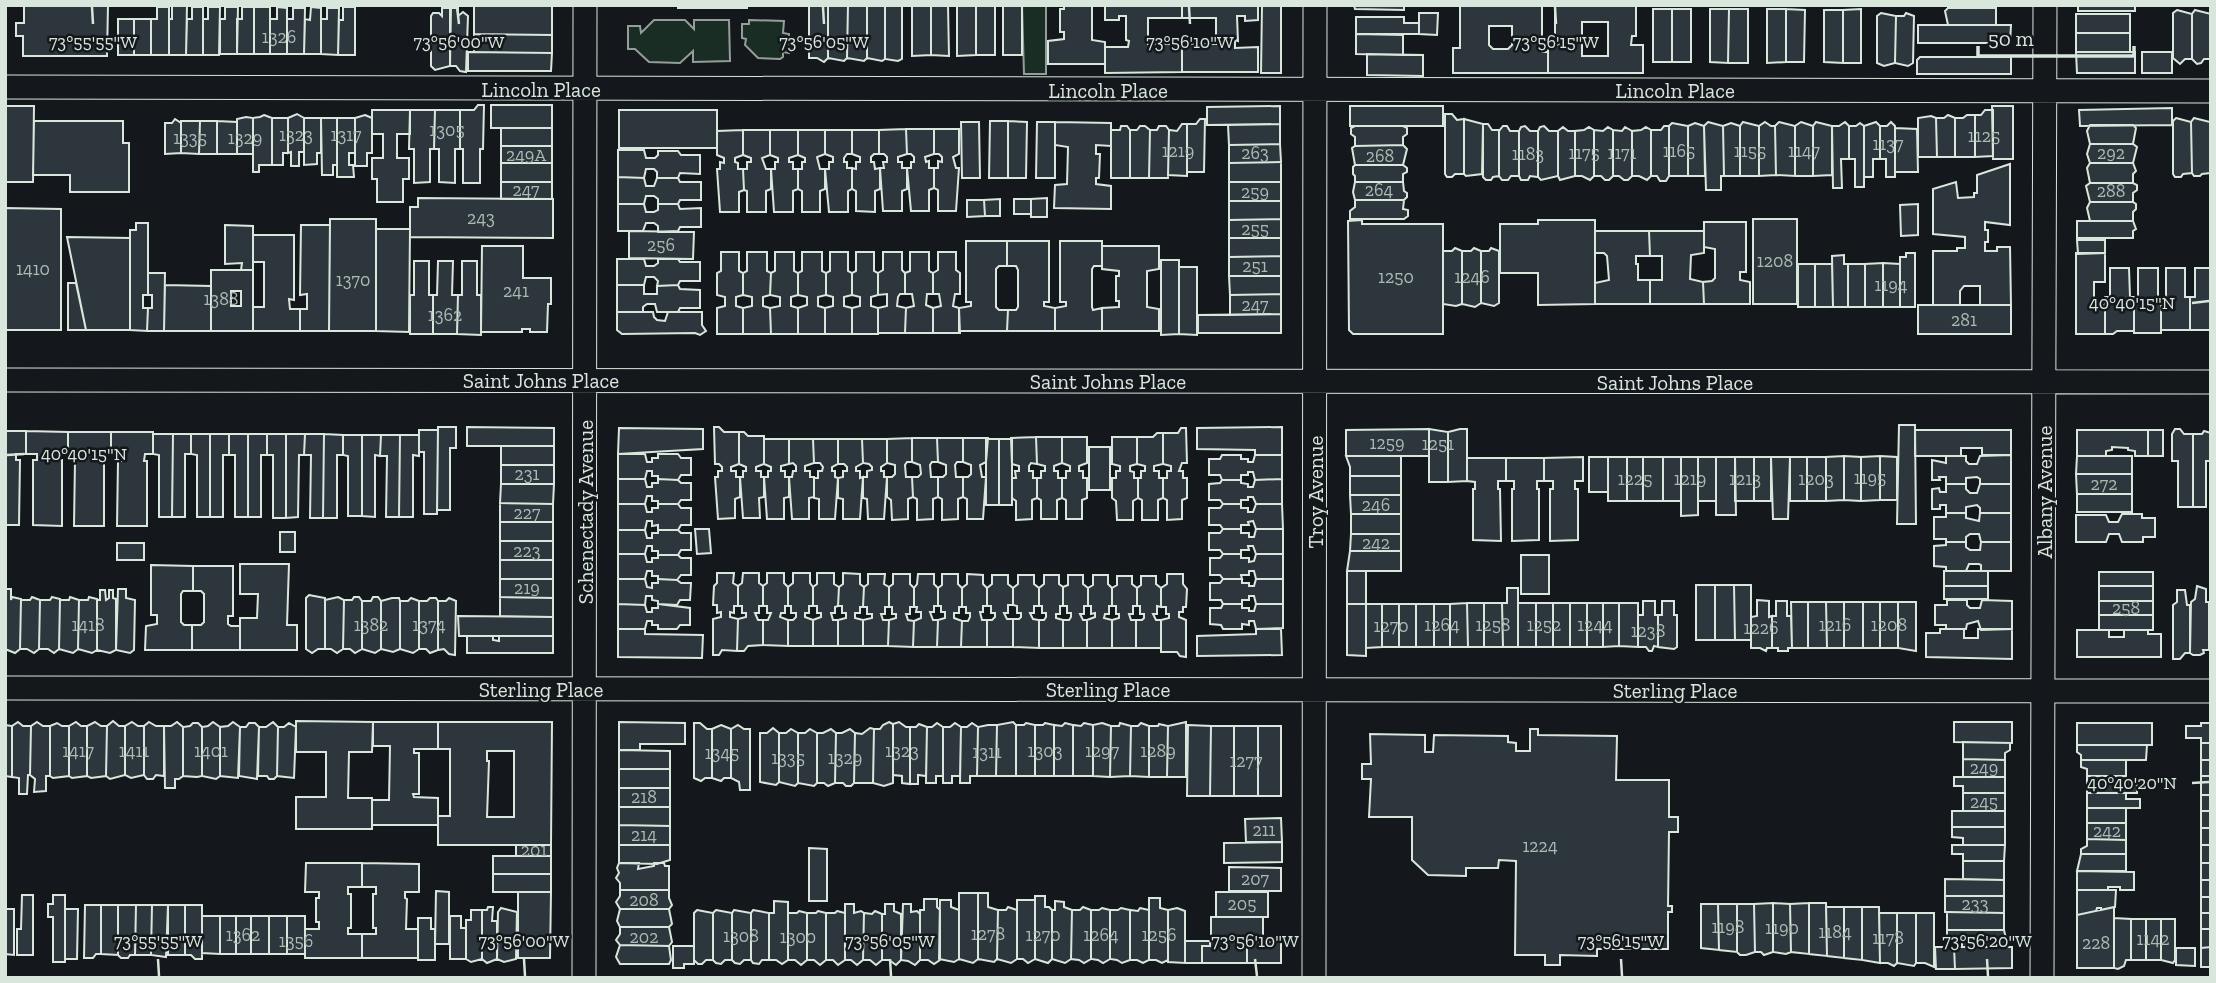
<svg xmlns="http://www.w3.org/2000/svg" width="2216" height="983" viewBox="0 0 2216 983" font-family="'Zilla Slab',serif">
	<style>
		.green { fill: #1a2d24; stroke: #939e99; stroke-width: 2 }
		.building { fill: #2c363c; stroke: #d8e6dc; stroke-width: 2; fill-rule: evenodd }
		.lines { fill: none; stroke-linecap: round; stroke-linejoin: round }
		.minor-casing { stroke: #d8e6dc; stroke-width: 25 }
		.minor { stroke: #14181c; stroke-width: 23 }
		.ticks { fill: none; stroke: #d8e6dc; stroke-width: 2.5 }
		.labels { text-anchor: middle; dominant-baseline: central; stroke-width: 5; stroke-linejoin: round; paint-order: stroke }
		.number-label { font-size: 18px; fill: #adbab4 }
		.street-label { font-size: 21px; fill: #d8e6dc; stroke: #14181c }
		.ticks-label { font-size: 18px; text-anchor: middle; fill: #d8e6dc; stroke: #14181c; stroke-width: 5; stroke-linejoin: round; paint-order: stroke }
	</style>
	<rect width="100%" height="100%" fill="#14181c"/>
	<path class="green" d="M 1022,5 L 1046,5 L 1046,74 L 1024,74 Z
		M 654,20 L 685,20 L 694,29 L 694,20 L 729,20 L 730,61 L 693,62 L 693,51 L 680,63 L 649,62 L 635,49 L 628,49 L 628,26 L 640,26 L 641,33 Z
		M 749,20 L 784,21 L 783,33 L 789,34 L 789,53 L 783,52 L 783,57 L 780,59 L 758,58 L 745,45 L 746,39 L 742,38 L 742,24 L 749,24 Z"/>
	<path class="building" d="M 24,5 L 108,5 L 107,56 L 23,56 L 23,36 L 16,36 L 16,23 L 24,23 Z
		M 172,5 L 187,5 L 186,55 L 169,55 L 169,19 L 172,19 Z
		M 474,5 L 552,5 L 552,35 L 474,34 Z
		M 678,5 L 747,5 L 747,8 L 678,8 Z
		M 809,5 L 828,5 L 828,58 L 824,62 L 817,58 L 809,58 Z
		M 828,5 L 848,5 L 847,58 L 844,61 L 828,58 Z
		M 848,5 L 867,5 L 867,58 L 864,61 L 847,58 Z
		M 867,5 L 885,5 L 885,59 L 882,61 L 867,58 Z
		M 885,5 L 902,5 L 902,59 L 898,61 L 885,59 Z
		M 912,5 L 931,5 L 931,55 L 912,56 Z
		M 931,5 L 948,5 L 949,56 L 931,55 Z
		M 957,5 L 976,5 L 976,55 L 957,56 Z
		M 976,5 L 995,5 L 995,55 L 976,55 Z
		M 1003,5 L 1022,5 L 1022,55 L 1003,55 Z
		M 1064,5 L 1092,5 L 1092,40 L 1105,42 L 1105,64 L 1048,64 L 1048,41 L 1064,39 L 1064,32 L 1060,32 L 1060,9 L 1064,9 Z
		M 1105,5 L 1182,5 L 1182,18 L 1148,18 L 1148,44 L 1182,44 L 1182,72 L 1105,73 L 1105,47 L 1128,47 L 1129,41 L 1126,40 L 1126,16 L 1119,16 L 1119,20 L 1105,20 Z
		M 1182,5 L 1258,5 L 1258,20 L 1245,21 L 1245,16 L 1237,16 L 1238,41 L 1235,40 L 1235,48 L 1258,47 L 1258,72 L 1182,72 L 1182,44 L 1216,44 L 1216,18 L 1182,18 Z
		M 1262,5 L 1281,5 L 1281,73 L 1261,73 Z
		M 1354,5 L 1404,5 L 1404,10 L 1355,9 Z
		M 1460,5 L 1542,5 L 1542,52 L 1548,52 L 1548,73 L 1453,73 L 1453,48 L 1460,48 ZM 1489,26 L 1512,26 L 1512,45 L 1508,49 L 1493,49 L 1489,45 Z
		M 1555,5 L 1636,5 L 1636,36 L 1632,36 L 1631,45 L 1643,45 L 1643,73 L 1548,73 L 1548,45 L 1559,45 L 1559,36 L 1555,36 ZM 1582,22 L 1608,22 L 1608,56 L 1582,56 Z
		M 1948,5 L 1996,5 L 1996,8 L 1948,8 Z
		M 2078,5 L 2135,5 L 2135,11 L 2078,11 Z
		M 157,7 L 169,7 L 169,55 L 151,55 L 151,19 L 157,19 Z
		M 192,7 L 203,7 L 203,55 L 186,55 L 187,19 L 192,19 Z
		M 208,7 L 220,7 L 219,55 L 203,55 L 203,19 L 208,19 Z
		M 225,7 L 238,7 L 237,54 L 220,54 L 220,19 L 225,19 Z
		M 242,7 L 254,7 L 254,54 L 237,54 L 237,19 L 242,19 Z
		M 254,7 L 270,7 L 270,54 L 254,54 Z
		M 277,7 L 287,8 L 287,54 L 270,54 L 270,19 L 277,19 Z
		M 311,7 L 321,8 L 321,54 L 304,54 L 305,19 L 310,20 Z
		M 343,7 L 355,7 L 355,55 L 338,55 L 339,20 L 343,20 Z
		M 293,8 L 305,8 L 304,54 L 287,54 L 287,19 L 293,19 Z
		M 327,8 L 339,8 L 338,55 L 321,54 L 321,19 L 327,19 Z
		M 442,8 L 450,8 L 450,66 L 435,70 L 431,66 L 431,16 L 433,13 L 439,13 L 442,16 Z
		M 451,8 L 458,8 L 458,16 L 463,12 L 468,16 L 466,72 L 460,71 L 456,66 L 450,66 Z
		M 1948,8 L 1996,8 L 1996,25 L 1948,25 L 1945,11 Z
		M 1653,9 L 1672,9 L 1672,62 L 1653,62 Z
		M 1672,9 L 1691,9 L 1691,62 L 1672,62 Z
		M 1710,9 L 1729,9 L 1728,63 L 1710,62 Z
		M 1729,9 L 1748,9 L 1748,63 L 1728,63 Z
		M 1767,9 L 1786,9 L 1786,62 L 1767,63 Z
		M 1786,9 L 1805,10 L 1804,62 L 1786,62 Z
		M 1861,9 L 1861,63 L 1843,63 L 1843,10 Z
		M 1824,10 L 1843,10 L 1843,63 L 1824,62 Z
		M 2177,10 L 2192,14 L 2192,59 L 2185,59 L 2180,64 L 2173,58 L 2173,13 Z
		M 2195,10 L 2211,14 L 2210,59 L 2204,59 L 2201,63 L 2197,64 L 2192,59 L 2192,14 Z
		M 1419,13 L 1438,13 L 1437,35 L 1419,34 Z
		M 1881,13 L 1896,16 L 1895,63 L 1884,66 L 1877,63 L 1877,16 Z
		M 1906,13 L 1914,16 L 1913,63 L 1908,66 L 1895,63 L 1896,16 L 1904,16 Z
		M 2076,14 L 2130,14 L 2130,33 L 2076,33 Z
		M 1356,17 L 1404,17 L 1404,23 L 1419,23 L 1419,34 L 1356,34 Z
		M 118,19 L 134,19 L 134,55 L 118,55 Z
		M 134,19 L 151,19 L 151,55 L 134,55 Z
		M 1918,25 L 2011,25 L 2010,43 L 1918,43 Z
		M 2076,33 L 2130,33 L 2130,52 L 2076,52 Z
		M 474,34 L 552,35 L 552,53 L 474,52 Z
		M 1356,34 L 1403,35 L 1403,55 L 1356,54 Z
		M 468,52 L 552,53 L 551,71 L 468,71 Z
		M 2076,52 L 2135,52 L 2135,73 L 2077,73 Z
		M 2142,52 L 2172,52 L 2172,73 L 2142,73 Z
		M 1367,54 L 1423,55 L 1423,76 L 1367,75 Z
		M 1920,57 L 2011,57 L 2011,74 L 1917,74 L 1917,60 Z
		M 478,105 L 484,105 L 483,149 L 480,149 L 480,183 L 463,183 L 463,149 L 460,149 L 460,110 L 474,110 Z
		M 491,105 L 552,105 L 552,128 L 491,128 Z
		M 5,106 L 34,106 L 33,182 L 5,182 Z
		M 1280,106 L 1280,124 L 1207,125 L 1207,107 Z
		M 1350,106 L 1443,106 L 1443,126 L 1350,126 Z
		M 1992,106 L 2013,106 L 2013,159 L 1993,159 Z
		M 2172,108 L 2172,125 L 2080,126 L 2079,110 Z
		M 372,110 L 410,110 L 410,134 L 397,134 L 397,158 L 409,158 L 409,179 L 403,179 L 403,202 L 377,202 L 377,179 L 372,179 L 372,158 L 383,158 L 383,134 L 372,134 Z
		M 410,110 L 435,110 L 434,149 L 430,149 L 430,182 L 414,183 L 414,149 L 409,149 Z
		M 435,110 L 460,110 L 460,149 L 455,149 L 455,183 L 439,182 L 439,149 L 434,149 Z
		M 619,110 L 717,110 L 717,148 L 619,148 Z
		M 1985,110 L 1993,110 L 1993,156 L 1975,157 L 1975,115 L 1981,115 Z
		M 297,114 L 304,118 L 304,152 L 299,152 L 299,166 L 291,166 L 291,152 L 288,153 L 288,118 Z
		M 1445,114 L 1452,114 L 1457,120 L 1464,119 L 1464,174 L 1455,174 L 1452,177 L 1447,177 L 1445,174 Z
		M 264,115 L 272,118 L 272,165 L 259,165 L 259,172 L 253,172 L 253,118 L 260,117 Z
		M 365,115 L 372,118 L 372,153 L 367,153 L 367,166 L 355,166 L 355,118 Z
		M 1948,115 L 1955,118 L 1955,157 L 1937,157 L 1936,118 L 1944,118 Z
		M 1967,115 L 1975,115 L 1975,157 L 1955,157 L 1955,118 L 1963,118 Z
		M 1931,116 L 1936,118 L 1937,157 L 1918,157 L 1918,118 Z
		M 246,117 L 253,118 L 253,154 L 237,154 L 237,119 Z
		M 272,118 L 288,118 L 288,153 L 283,153 L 283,165 L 272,165 Z
		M 304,118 L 321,118 L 321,153 L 317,153 L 317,164 L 304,165 Z
		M 321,118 L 337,118 L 337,165 L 333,165 L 333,175 L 322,175 Z
		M 337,118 L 355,118 L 355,153 L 349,153 L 349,165 L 353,165 L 354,177 L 337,177 Z
		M 2176,118 L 2191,122 L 2192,173 L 2183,174 L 2181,177 L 2175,177 L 2173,174 L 2173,121 Z
		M 2194,118 L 2210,122 L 2210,173 L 2202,174 L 2200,176 L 2194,176 L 2192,173 L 2191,122 Z
		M 175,119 L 181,123 L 181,153 L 165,154 L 165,123 L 172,123 Z
		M 1200,119 L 1205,119 L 1204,172 L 1187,172 L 1187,124 L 1196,124 Z
		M 1464,119 L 1483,124 L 1482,174 L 1466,176 L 1464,174 Z
		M 34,121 L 123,121 L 123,143 L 129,143 L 129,192 L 70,192 L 70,175 L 33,175 Z
		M 181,121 L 200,121 L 199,154 L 181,153 Z
		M 200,121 L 217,121 L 217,154 L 199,154 Z
		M 217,121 L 237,122 L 237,154 L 217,154 Z
		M 990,121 L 1008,121 L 1008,178 L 989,178 Z
		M 1008,121 L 1027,122 L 1026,178 L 1008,178 Z
		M 961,122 L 979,122 L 980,178 L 962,178 Z
		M 1037,122 L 1055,122 L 1055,178 L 1036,178 Z
		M 1055,122 L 1111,123 L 1111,146 L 1096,145 L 1096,154 L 1100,154 L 1099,178 L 1096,178 L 1096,184 L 1111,186 L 1111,209 L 1054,208 L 1055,185 L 1067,184 L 1068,147 L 1055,145 Z
		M 1708,122 L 1723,126 L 1724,176 L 1721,176 L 1721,190 L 1706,190 L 1704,126 Z
		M 1743,122 L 1759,126 L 1759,176 L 1740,176 L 1740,126 Z
		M 1765,122 L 1771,126 L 1775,126 L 1776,175 L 1759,176 L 1759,126 Z
		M 1779,122 L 1795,126 L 1795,176 L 1776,175 L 1775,126 Z
		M 1801,122 L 1813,126 L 1813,176 L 1795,176 L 1795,126 Z
		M 1816,122 L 1832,126 L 1832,175 L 1813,176 L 1813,126 Z
		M 1845,122 L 1849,126 L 1849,159 L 1841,159 L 1842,188 L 1833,188 L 1832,126 L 1839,126 Z
		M 1876,122 L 1880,126 L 1880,159 L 1873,159 L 1873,177 L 1864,177 L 1864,126 Z
		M 1891,122 L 1895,126 L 1895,177 L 1886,177 L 1886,159 L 1880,159 L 1880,126 L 1887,126 Z
		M 1672,123 L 1688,126 L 1688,176 L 1669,176 L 1669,126 Z
		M 1695,123 L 1704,126 L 1705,176 L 1688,176 L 1688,126 Z
		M 1731,123 L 1740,126 L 1740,176 L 1724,176 L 1723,126 Z
		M 1860,123 L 1864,126 L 1864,187 L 1855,187 L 1855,159 L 1849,159 L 1849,126 L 1856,126 Z
		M 1182,124 L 1187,124 L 1187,176 L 1168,175 L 1169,130 L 1177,131 Z
		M 1280,124 L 1280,144 L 1229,145 L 1228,125 Z
		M 1483,124 L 1488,124 L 1492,130 L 1499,130 L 1499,176 L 1493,177 L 1491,180 L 1486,180 L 1483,177 Z
		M 2090,125 L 2133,125 L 2136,128 L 2133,144 L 2090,144 L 2087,131 Z
		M 1121,126 L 1127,126 L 1130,130 L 1130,178 L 1111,178 L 1111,130 L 1120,130 Z
		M 1140,126 L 1145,126 L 1150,130 L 1149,178 L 1130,178 L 1130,130 L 1137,130 Z
		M 1159,126 L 1166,126 L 1169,130 L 1168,178 L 1149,178 L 1150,130 L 1157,130 Z
		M 1355,126 L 1403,126 L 1407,128 L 1407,134 L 1403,137 L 1403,145 L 1355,146 L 1355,137 L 1351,134 L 1351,128 Z
		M 1503,126 L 1507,126 L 1510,131 L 1519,131 L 1519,176 L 1511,176 L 1508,180 L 1502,180 L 1499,176 L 1499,131 Z
		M 1525,126 L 1530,131 L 1538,131 L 1538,177 L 1530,176 L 1528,180 L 1521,180 L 1519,176 L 1519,131 L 1521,127 Z
		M 1544,126 L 1549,131 L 1558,131 L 1558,176 L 1541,180 L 1538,177 L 1538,131 L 1540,127 Z
		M 1664,126 L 1669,126 L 1669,176 L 1666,181 L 1660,181 L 1657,176 L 1651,176 L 1651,130 L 1661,130 Z
		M 1563,127 L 1568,131 L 1575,131 L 1575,176 L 1560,180 L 1558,176 L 1558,131 Z
		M 1589,127 L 1594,130 L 1594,176 L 1590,180 L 1582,176 L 1575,176 L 1575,131 L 1584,130 Z
		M 1608,127 L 1613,130 L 1613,176 L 1609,180 L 1605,180 L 1601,176 L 1594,176 L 1594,130 L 1603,131 Z
		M 1625,127 L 1632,131 L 1632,176 L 1628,180 L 1624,180 L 1619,176 L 1613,176 L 1613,130 L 1622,131 Z
		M 1646,127 L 1651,130 L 1651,176 L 1647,180 L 1639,176 L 1632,176 L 1632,131 L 1641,130 Z
		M 501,128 L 552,128 L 552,146 L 501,146 Z
		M 1895,128 L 1917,129 L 1918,172 L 1895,172 Z
		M 906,129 L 934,129 L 934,154 L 925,157 L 926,162 L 929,161 L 929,168 L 934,168 L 934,188 L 929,190 L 929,211 L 911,211 L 907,168 L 911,168 L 911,162 L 914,162 L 914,157 L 911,154 L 907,154 Z
		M 906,129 L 907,154 L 898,157 L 898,162 L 902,162 L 902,168 L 907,168 L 907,189 L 902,191 L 902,211 L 883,211 L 880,168 L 884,168 L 883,162 L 887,162 L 887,157 L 884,154 L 879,154 L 879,130 Z
		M 934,129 L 959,129 L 959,154 L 953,157 L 956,168 L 959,168 L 956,211 L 938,211 L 938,190 L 934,188 L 934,168 L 938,168 L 938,161 L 942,162 L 942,157 L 939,154 L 934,154 Z
		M 743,130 L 770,130 L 770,155 L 762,158 L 766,169 L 771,169 L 771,189 L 766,191 L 766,212 L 747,212 L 747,191 L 744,190 L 743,169 L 747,169 L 747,162 L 751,162 L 751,158 L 743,155 Z
		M 743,130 L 743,155 L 735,158 L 735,162 L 738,163 L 738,169 L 743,169 L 744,190 L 739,192 L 739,212 L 720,212 L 717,169 L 720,169 L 720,162 L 724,163 L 724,158 L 717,155 L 717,131 Z
		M 770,130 L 798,130 L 798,155 L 789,158 L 789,162 L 793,162 L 793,169 L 798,169 L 798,189 L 793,191 L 793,212 L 774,212 L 771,169 L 775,169 L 775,162 L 778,162 L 778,158 L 770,155 Z
		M 798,130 L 825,130 L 825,154 L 817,157 L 820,169 L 825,169 L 825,189 L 820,191 L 820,212 L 802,212 L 802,191 L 798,189 L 798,169 L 802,169 L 802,162 L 805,162 L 805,158 L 798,155 Z
		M 825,130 L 852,130 L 852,154 L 847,154 L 844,158 L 844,162 L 847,162 L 847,168 L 852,168 L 852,189 L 848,191 L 848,212 L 829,212 L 825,169 L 829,169 L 829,162 L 833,162 L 833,157 L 825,154 Z
		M 852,130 L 879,130 L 879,154 L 874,154 L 871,157 L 871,162 L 874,162 L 875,169 L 880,168 L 880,189 L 875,191 L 875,212 L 856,211 L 856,191 L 852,189 L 852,168 L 856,169 L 856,162 L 860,162 L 860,157 L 852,154 Z
		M 1280,144 L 1281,162 L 1229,163 L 1229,145 Z
		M 2090,144 L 2133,144 L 2137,147 L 2133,163 L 2090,163 L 2087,154 Z
		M 1403,145 L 1407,149 L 1403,165 L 1355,165 L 1352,148 L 1355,146 Z
		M 501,146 L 552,146 L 552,163 L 501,163 Z
		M 618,150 L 644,150 L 646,158 L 655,158 L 658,155 L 658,151 L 678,151 L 681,155 L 700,155 L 700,174 L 680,173 L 678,178 L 657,178 L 657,172 L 654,169 L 646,169 L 644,178 L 618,177 Z
		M 1281,162 L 1281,182 L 1229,182 L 1229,163 Z
		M 501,163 L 552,163 L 552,182 L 501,182 Z
		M 2090,163 L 2133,163 L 2136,171 L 2133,174 L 2133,183 L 2090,183 L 2087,168 Z
		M 2010,164 L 2010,225 L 1985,222 L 1985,230 L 1988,230 L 1988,242 L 1985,242 L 1985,251 L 1997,251 L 1997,247 L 2010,247 L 2011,305 L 1980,305 L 1980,286 L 1964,286 L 1960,291 L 1960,305 L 1933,305 L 1933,251 L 1957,251 L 1957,248 L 1965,248 L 1965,237 L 1933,234 L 1933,189 L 1956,182 L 1958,198 L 1974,197 L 1974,193 L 1977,193 L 1977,175 Z
		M 1355,165 L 1403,165 L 1407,168 L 1407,172 L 1403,174 L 1403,182 L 1355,182 L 1355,176 L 1353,174 L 1353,167 Z
		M 618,177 L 644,178 L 646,186 L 654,186 L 657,178 L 678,178 L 680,182 L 701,182 L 701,200 L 680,200 L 678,204 L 658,204 L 658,199 L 654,196 L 646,196 L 644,204 L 618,204 Z
		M 501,182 L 552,182 L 552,199 L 501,199 Z
		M 1229,182 L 1281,182 L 1281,201 L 1229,201 Z
		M 1355,182 L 1403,182 L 1404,191 L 1407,193 L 1407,197 L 1404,200 L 1355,200 L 1353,192 Z
		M 2090,183 L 2133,183 L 2137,185 L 2137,190 L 2133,193 L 2133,202 L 2090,202 L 2086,186 Z
		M 418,198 L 553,199 L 553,238 L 410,237 L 410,207 L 418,207 Z
		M 1047,198 L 1047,217 L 1031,217 L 1031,199 Z
		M 1000,199 L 1000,216 L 985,216 L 984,200 Z
		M 1014,199 L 1031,199 L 1031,214 L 1014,214 Z
		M 967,200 L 984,200 L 985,216 L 967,217 Z
		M 1355,200 L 1404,200 L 1403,209 L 1408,210 L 1408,216 L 1404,219 L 1350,219 L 1350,211 L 1355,207 Z
		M 1229,201 L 1281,201 L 1281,219 L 1229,220 Z
		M 2090,202 L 2133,202 L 2136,204 L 2136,209 L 2133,212 L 2133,221 L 2090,221 L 2087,208 Z
		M 618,204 L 644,204 L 646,212 L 654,212 L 658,210 L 658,204 L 678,204 L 680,209 L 701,208 L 701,227 L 680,227 L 678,231 L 658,232 L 658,226 L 654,223 L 646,223 L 643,231 L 618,231 Z
		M 1918,204 L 1918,235 L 1901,236 L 1900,205 Z
		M 5,208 L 61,209 L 61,330 L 5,330 Z
		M 330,219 L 376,219 L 376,331 L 329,331 Z
		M 1281,219 L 1281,238 L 1229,238 L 1229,220 Z
		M 1753,219 L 1797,219 L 1797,304 L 1753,304 Z
		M 1362,220 L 1362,224 L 1443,224 L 1443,334 L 1353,334 L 1349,330 L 1348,221 Z
		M 1538,220 L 1595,220 L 1595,304 L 1538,305 L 1538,273 L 1500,273 L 1500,224 L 1538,224 Z
		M 2077,221 L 2133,221 L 2136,229 L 2133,231 L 2133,238 L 2077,238 Z
		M 1704,222 L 1746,222 L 1746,272 L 1740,272 L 1740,280 L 1750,282 L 1750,304 L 1704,304 L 1703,282 L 1712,281 L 1715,278 L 1715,249 L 1704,247 Z
		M 136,223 L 148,223 L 148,295 L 143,295 L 143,308 L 148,308 L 147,331 L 130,330 L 130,230 L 136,230 Z
		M 225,225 L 253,226 L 253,270 L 241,270 L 242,263 L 225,264 Z
		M 301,225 L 330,225 L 329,331 L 300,331 L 300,309 L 307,309 L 307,294 L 300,295 Z
		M 376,229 L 410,229 L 409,332 L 376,331 Z
		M 629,231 L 694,232 L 693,259 L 629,258 Z
		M 1595,231 L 1649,231 L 1650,256 L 1636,256 L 1636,264 L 1638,264 L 1638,280 L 1650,280 L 1650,304 L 1595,304 L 1595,283 L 1609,280 L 1607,256 L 1604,253 L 1595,253 Z
		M 1649,231 L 1704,231 L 1704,253 L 1691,255 L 1690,279 L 1703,282 L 1704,304 L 1650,304 L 1650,280 L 1662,280 L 1662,256 L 1650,256 Z
		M 253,235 L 294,235 L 294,300 L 289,299 L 290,309 L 300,309 L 300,331 L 253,331 L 253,307 L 264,307 L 264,262 L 253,262 Z
		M 67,237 L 130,238 L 130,330 L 86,330 Z
		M 1229,238 L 1281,238 L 1281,256 L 1229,257 Z
		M 2077,240 L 2105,240 L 2105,253 L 2078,254 Z
		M 966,241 L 1007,241 L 1007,266 L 999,266 L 996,269 L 996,307 L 999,310 L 1008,310 L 1007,331 L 959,331 L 959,308 L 971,306 L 971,302 L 966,302 Z
		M 1007,241 L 1049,241 L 1049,302 L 1044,302 L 1044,306 L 1055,308 L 1055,331 L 1007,331 L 1008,310 L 1016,310 L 1018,307 L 1018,270 L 1016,266 L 1007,266 Z
		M 1060,241 L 1102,241 L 1102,266 L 1094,266 L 1092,269 L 1092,307 L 1093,310 L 1102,308 L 1102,331 L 1055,331 L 1055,308 L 1066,306 L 1066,302 L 1060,302 Z
		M 482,246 L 523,246 L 523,278 L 551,278 L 551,304 L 548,304 L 547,332 L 530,332 L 530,329 L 522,329 L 522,332 L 481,332 Z
		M 1102,246 L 1159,246 L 1159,269 L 1147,271 L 1147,307 L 1159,309 L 1159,331 L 1102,331 L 1102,308 L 1119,307 L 1119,301 L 1116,301 L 1116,276 L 1119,276 L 1119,271 L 1102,269 Z
		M 1455,248 L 1462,251 L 1462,304 L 1456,306 L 1443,304 L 1443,251 L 1452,251 Z
		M 1474,248 L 1481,251 L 1481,303 L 1475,307 L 1462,304 L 1462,251 L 1471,251 Z
		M 1491,248 L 1499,251 L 1499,303 L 1494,306 L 1481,303 L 1481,251 L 1489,251 Z
		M 721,252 L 739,252 L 739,271 L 743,273 L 743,295 L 736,297 L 736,306 L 743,308 L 743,334 L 717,334 L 717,308 L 725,306 L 725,297 L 717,295 L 717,273 L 721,271 Z
		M 747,252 L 767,252 L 767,271 L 771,273 L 770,295 L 763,297 L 763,306 L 770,308 L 771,334 L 743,334 L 743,308 L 752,306 L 752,297 L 743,295 L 743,273 L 747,271 Z
		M 775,252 L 794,252 L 794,271 L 798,273 L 798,295 L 791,297 L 791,306 L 798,308 L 798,334 L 771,334 L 770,308 L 780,306 L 780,297 L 770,295 L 771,273 L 775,271 Z
		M 802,252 L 822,252 L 822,271 L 826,273 L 826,295 L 818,297 L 818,306 L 825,308 L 825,334 L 798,334 L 798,308 L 807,305 L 807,297 L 798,295 L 798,273 L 802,271 Z
		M 830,252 L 848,252 L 848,271 L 852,273 L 852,295 L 844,297 L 844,306 L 852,308 L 852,334 L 825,334 L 825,308 L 833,306 L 833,297 L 826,295 L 826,273 L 830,271 Z
		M 856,252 L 874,252 L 874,271 L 878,273 L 878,295 L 871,297 L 871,306 L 878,308 L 878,334 L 852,334 L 852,308 L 860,306 L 860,297 L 852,295 L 852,273 L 856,271 Z
		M 883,252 L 902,252 L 902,270 L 905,273 L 905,294 L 900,294 L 898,297 L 897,306 L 906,308 L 905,333 L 878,333 L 878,308 L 887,306 L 887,294 L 878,295 L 878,273 L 883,270 Z
		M 910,252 L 929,252 L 929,271 L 933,273 L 933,294 L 927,294 L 926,305 L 933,308 L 933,333 L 905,333 L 906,308 L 914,306 L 912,294 L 905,294 L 905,273 L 910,271 Z
		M 938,252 L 956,252 L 956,270 L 960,273 L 960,294 L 955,294 L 953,306 L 959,308 L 960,333 L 933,333 L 933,308 L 941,306 L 939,294 L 933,294 L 933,273 L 938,270 Z
		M 1906,253 L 1915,253 L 1915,307 L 1900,307 L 1900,257 L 1906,257 Z
		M 2076,253 L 2105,253 L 2105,282 L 2094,282 L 2094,305 L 2105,305 L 2105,334 L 2076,334 Z
		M 1844,255 L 1844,264 L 1848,264 L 1848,307 L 1833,307 L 1832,256 Z
		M 1281,256 L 1281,276 L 1229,276 L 1229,257 Z
		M 617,259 L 644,259 L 646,266 L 654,266 L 658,263 L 658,259 L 678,259 L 680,262 L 700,262 L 700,281 L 680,281 L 678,285 L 657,286 L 658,281 L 654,277 L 646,277 L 644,285 L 617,285 Z
		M 1161,260 L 1179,260 L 1179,334 L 1161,335 Z
		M 414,261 L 429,261 L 429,295 L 433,295 L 433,334 L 410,334 L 410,295 L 414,295 Z
		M 438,261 L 453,261 L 452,295 L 458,295 L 457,334 L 433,334 L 433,295 L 437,295 Z
		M 462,261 L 477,261 L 477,295 L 481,295 L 481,335 L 457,334 L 458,295 L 462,295 Z
		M 1883,263 L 1900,264 L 1900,307 L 1883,307 Z
		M 1883,263 L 1883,307 L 1865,307 L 1865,264 Z
		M 1798,264 L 1815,264 L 1815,307 L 1798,307 Z
		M 1815,264 L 1832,264 L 1833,307 L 1815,307 Z
		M 1848,264 L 1865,264 L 1865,307 L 1848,307 Z
		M 1179,267 L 1197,267 L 1197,335 L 1179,334 Z
		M 2110,268 L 2129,268 L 2130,297 L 2134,297 L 2134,331 L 2117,331 L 2113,334 L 2105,334 L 2105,297 L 2110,297 Z
		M 2138,268 L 2158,268 L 2158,297 L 2161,297 L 2161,333 L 2134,333 L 2134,297 L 2138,297 Z
		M 2166,268 L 2185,268 L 2185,297 L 2190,297 L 2190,330 L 2161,330 L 2161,297 L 2166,297 Z
		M 2195,268 L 2211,268 L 2211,330 L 2190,330 L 2190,297 L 2195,297 Z
		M 211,270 L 253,270 L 253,331 L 211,331 ZM 231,291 L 241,291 L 241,306 L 231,306 Z
		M 148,273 L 165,273 L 164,331 L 147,331 L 148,308 L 152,308 L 152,295 L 148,295 Z
		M 1229,276 L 1281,276 L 1281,294 L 1230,295 Z
		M 68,283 L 76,283 L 86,330 L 68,330 Z
		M 165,285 L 211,286 L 211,331 L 164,331 Z
		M 617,285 L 644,285 L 644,294 L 657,294 L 657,286 L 678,285 L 680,289 L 700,290 L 700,308 L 680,308 L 678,312 L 657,312 L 655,304 L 647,304 L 643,307 L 643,312 L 617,312 Z
		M 1281,294 L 1281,314 L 1230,315 L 1230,295 Z
		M 1918,305 L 2011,305 L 2011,334 L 1918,334 Z
		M 617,312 L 653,312 L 654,317 L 657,320 L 665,321 L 668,312 L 702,312 L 702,325 L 706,331 L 700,335 L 695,333 L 622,334 L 617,330 Z
		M 1281,314 L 1281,333 L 1198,333 L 1198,315 Z
		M 1899,425 L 1915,425 L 1916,524 L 1897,524 Z
		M 438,427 L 456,427 L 456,448 L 450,448 L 450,510 L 437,510 Z
		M 467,427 L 554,428 L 554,446 L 467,446 Z
		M 714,427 L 719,427 L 724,432 L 739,432 L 739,464 L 731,467 L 731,471 L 736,471 L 736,477 L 740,477 L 740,497 L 735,499 L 735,518 L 718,519 L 715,477 L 718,477 L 718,471 L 722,471 L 722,467 L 719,464 L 715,464 Z
		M 1282,427 L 1282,455 L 1255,455 L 1255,450 L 1197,449 L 1197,428 Z
		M 619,428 L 703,429 L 703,449 L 618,454 Z
		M 1181,428 L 1186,428 L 1187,463 L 1182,463 L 1179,471 L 1183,471 L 1183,478 L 1187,478 L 1187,498 L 1182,500 L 1182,519 L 1167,520 L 1167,500 L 1163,498 L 1163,478 L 1167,478 L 1167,471 L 1171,471 L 1171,466 L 1163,464 L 1163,433 L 1178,433 Z
		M 1429,429 L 1448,432 L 1448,482 L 1429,482 Z
		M 1429,429 L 1429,456 L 1346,456 L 1346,430 Z
		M 1460,429 L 1467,429 L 1467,481 L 1448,482 L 1448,432 Z
		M 2175,429 L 2180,429 L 2184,434 L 2193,434 L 2193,507 L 2178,507 L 2178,461 L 2172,461 L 2172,434 Z
		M 419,430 L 438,430 L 437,514 L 424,514 L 424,452 L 419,452 Z
		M 1915,430 L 2011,430 L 2011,455 L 1982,455 L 1982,448 L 1961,448 L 1961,456 L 1915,456 Z
		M 2077,430 L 2148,430 L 2148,456 L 2135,456 L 2135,451 L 2128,450 L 2128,448 L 2112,447 L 2112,450 L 2106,451 L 2106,456 L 2077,456 Z
		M 2148,430 L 2163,430 L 2163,456 L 2148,456 Z
		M 5,431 L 26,431 L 26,454 L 16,454 L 16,460 L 20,460 L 19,525 L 5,525 Z
		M 26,431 L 68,432 L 68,454 L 59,454 L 60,460 L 62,460 L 62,526 L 33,525 L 33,460 L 37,460 L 37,454 L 26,454 Z
		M 2204,431 L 2211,433 L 2211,461 L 2206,461 L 2206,507 L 2193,507 L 2193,434 L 2202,434 Z
		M 68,432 L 111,432 L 111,454 L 101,454 L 101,461 L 104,460 L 104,526 L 74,526 L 75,460 L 77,460 L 77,454 L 68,454 Z
		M 111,432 L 153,432 L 153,454 L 145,454 L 144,461 L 147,461 L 147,526 L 117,526 L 118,461 L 121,461 L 121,454 L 111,454 Z
		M 739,432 L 744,432 L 748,436 L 764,436 L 764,464 L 756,467 L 756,471 L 761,471 L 761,477 L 764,477 L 764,497 L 759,498 L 760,518 L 743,518 L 740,477 L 743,477 L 743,471 L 746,471 L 746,467 L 739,464 Z
		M 1157,433 L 1163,433 L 1163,464 L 1154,466 L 1154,471 L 1159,471 L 1159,478 L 1163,478 L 1163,498 L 1158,500 L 1158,520 L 1142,520 L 1142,500 L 1138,498 L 1138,478 L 1141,478 L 1141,471 L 1145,471 L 1145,466 L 1137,464 L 1137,437 L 1153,437 Z
		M 153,434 L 173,434 L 172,517 L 159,517 L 159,455 L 153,454 Z
		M 173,434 L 191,434 L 191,454 L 185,454 L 185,517 L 172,517 Z
		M 191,434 L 210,434 L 210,517 L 197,517 L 197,455 L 191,454 Z
		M 210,434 L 229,434 L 229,455 L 223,455 L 223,517 L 210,517 Z
		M 229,434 L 248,434 L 248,517 L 235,517 L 235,455 L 229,455 Z
		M 248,434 L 267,434 L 267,455 L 261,455 L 261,517 L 248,517 Z
		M 267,434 L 286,434 L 286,518 L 273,518 L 273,455 L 267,455 Z
		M 286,434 L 305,434 L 304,455 L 299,455 L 298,517 L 286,518 Z
		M 305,434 L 324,434 L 323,518 L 310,518 L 311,455 L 304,455 Z
		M 324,434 L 343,435 L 343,455 L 337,455 L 337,518 L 323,518 Z
		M 343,435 L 362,435 L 362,516 L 348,516 L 348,456 L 343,455 Z
		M 362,435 L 381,435 L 380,456 L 375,455 L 375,517 L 362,516 Z
		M 381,435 L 400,435 L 399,517 L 386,517 L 387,456 L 380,456 Z
		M 400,435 L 419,435 L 419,456 L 413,455 L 413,517 L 399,517 Z
		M 1036,437 L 1062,437 L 1062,463 L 1054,466 L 1054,471 L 1058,471 L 1058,478 L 1062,478 L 1062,498 L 1057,500 L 1057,519 L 1041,519 L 1041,500 L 1037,498 L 1037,478 L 1041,478 L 1041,471 L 1045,471 L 1045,466 L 1037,464 Z
		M 1036,437 L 1037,464 L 1031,463 L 1029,466 L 1029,471 L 1033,471 L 1033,478 L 1037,478 L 1037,498 L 1032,500 L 1032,519 L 1016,520 L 1016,501 L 1012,498 L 1012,478 L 1016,478 L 1015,471 L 1019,471 L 1019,466 L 1012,464 L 1011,438 Z
		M 1062,437 L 1087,437 L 1087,463 L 1079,466 L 1079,471 L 1083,471 L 1083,478 L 1087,478 L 1087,498 L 1082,500 L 1082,519 L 1066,519 L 1066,500 L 1062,498 L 1062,478 L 1066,478 L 1066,471 L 1070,471 L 1070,466 L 1062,463 Z
		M 1112,437 L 1137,437 L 1137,464 L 1130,466 L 1130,471 L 1134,472 L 1134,478 L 1138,478 L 1138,498 L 1133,501 L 1133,520 L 1117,520 L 1116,501 L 1112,498 L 1112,478 L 1116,478 L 1116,471 L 1120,471 L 1120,466 L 1112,464 Z
		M 912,438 L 937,438 L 938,462 L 932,462 L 930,465 L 931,477 L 938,477 L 938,497 L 933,499 L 933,519 L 917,520 L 917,499 L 913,497 L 912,477 L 918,477 L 921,474 L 920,465 L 912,462 Z
		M 912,438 L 912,462 L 907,462 L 905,465 L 906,477 L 912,477 L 913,497 L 908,499 L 908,519 L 892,520 L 891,500 L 887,497 L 887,477 L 892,477 L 895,474 L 895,465 L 887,463 L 887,439 Z
		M 937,438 L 963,438 L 963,462 L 957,462 L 955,465 L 956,477 L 963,477 L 963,497 L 958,499 L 958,519 L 942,520 L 942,499 L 938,497 L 938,477 L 943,477 L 946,474 L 946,465 L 938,462 Z
		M 963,438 L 988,438 L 986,462 L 980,465 L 982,477 L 986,477 L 983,519 L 967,519 L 967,499 L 963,497 L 963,477 L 968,477 L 971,474 L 971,465 L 963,462 Z
		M 764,439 L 789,439 L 789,464 L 781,466 L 781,471 L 785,471 L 785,477 L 789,477 L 789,497 L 784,498 L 784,519 L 767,519 L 764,477 L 768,477 L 768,471 L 771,471 L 771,467 L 764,464 Z
		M 789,439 L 813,439 L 814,463 L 805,466 L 805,471 L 810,471 L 810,477 L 814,477 L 814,497 L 809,498 L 809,519 L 792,519 L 789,477 L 792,477 L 793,471 L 796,471 L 796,466 L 793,463 L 789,464 Z
		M 813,439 L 838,439 L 838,464 L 832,467 L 832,471 L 835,471 L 835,477 L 838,478 L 835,519 L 819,519 L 819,499 L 814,498 L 814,478 L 818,478 L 818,471 L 822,471 L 823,467 L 820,463 L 814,463 Z
		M 838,439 L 862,439 L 863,463 L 856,467 L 856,471 L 860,471 L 860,478 L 863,477 L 860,519 L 843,519 L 843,499 L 838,498 L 838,478 L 843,477 L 843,471 L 847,471 L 847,467 L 844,464 L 838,464 Z
		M 862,439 L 887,439 L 887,463 L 881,467 L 881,471 L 884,471 L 884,477 L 887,477 L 884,519 L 868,519 L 867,499 L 863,498 L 863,477 L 867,477 L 867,471 L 872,470 L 872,467 L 869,464 L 863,463 Z
		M 986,439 L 999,439 L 999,505 L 986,505 Z
		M 999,439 L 1012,439 L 1012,505 L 999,505 Z
		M 501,446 L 554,446 L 554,465 L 501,465 Z
		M 1089,447 L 1110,447 L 1110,490 L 1089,490 Z
		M 618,454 L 645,454 L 647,462 L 652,462 L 652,458 L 658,458 L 658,454 L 678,454 L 681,458 L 691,458 L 691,475 L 681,475 L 678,480 L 658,479 L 658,476 L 652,476 L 652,471 L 647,471 L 645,479 L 618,479 Z
		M 1222,455 L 1241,455 L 1241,459 L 1248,459 L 1248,462 L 1253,462 L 1255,455 L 1282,455 L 1282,479 L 1255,480 L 1253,472 L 1248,472 L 1248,475 L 1241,475 L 1241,480 L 1222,480 L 1220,475 L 1209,475 L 1209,459 L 1220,459 Z
		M 2011,455 L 2011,484 L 1980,484 L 1980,479 L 1977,477 L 1966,478 L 1966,484 L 1946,484 L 1946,477 L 1939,477 L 1940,480 L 1932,480 L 1932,460 L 1946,463 L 1946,456 L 1966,456 L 1966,461 L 1969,464 L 1977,464 L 1980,456 Z
		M 1346,456 L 1401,456 L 1401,476 L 1350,476 L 1350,467 Z
		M 1844,456 L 1861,457 L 1861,501 L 1844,500 Z
		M 1844,456 L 1844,500 L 1826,501 L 1826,457 Z
		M 1880,456 L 1897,457 L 1897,500 L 1880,500 Z
		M 1880,456 L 1880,500 L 1861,501 L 1861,457 Z
		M 2077,456 L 2132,456 L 2132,474 L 2076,474 Z
		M 1583,457 L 1583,481 L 1575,481 L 1575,489 L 1578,489 L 1578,540 L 1550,541 L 1550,489 L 1553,489 L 1553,481 L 1544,481 L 1544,458 Z
		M 1589,457 L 1608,457 L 1608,492 L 1589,492 Z
		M 1608,457 L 1627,457 L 1627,501 L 1608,501 Z
		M 1627,457 L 1643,457 L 1643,501 L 1627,501 Z
		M 1643,457 L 1663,457 L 1663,501 L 1643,501 Z
		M 1663,457 L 1681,457 L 1681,501 L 1663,501 Z
		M 1681,457 L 1698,457 L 1698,515 L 1681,516 Z
		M 1698,457 L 1716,457 L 1716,501 L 1698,501 Z
		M 1716,457 L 1735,457 L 1736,515 L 1716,515 Z
		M 1735,457 L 1754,457 L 1754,501 L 1735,501 Z
		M 1754,457 L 1771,457 L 1771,501 L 1754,501 Z
		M 1771,457 L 1790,457 L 1788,519 L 1773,519 Z
		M 1790,457 L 1807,457 L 1807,501 L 1790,501 Z
		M 1807,457 L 1826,457 L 1826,501 L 1807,501 Z
		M 1467,458 L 1506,458 L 1506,481 L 1498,481 L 1498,489 L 1500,489 L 1501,541 L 1473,540 L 1473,489 L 1475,489 L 1475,482 L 1467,481 Z
		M 1506,458 L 1544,458 L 1544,481 L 1537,481 L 1537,489 L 1539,489 L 1539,540 L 1512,541 L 1512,489 L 1514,489 L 1514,481 L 1506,481 Z
		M 501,465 L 554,465 L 554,484 L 501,484 Z
		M 2076,474 L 2132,474 L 2132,494 L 2077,494 Z
		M 1350,476 L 1401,476 L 1401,495 L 1350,495 Z
		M 618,479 L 645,479 L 647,487 L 652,487 L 652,483 L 658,483 L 658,479 L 678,480 L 681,483 L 691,483 L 691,500 L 681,500 L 678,504 L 658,504 L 658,501 L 652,501 L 652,496 L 647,496 L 645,504 L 618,504 Z
		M 1282,479 L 1282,504 L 1256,504 L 1253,497 L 1248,497 L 1248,500 L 1241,500 L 1241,504 L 1223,504 L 1220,500 L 1209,500 L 1209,484 L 1220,483 L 1222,480 L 1241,480 L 1241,483 L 1248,484 L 1248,487 L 1253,487 L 1255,480 Z
		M 501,484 L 554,484 L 553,504 L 500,503 Z
		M 1946,484 L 1966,484 L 1966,489 L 1970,493 L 1977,493 L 1980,484 L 2011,484 L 2011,513 L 1980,513 L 1980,508 L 1977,505 L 1966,507 L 1966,513 L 1946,513 L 1946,505 L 1940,505 L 1940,509 L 1932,509 L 1932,489 L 1939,488 L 1940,492 L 1946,492 Z
		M 2077,494 L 2132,494 L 2132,512 L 2077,512 Z
		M 1350,495 L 1401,495 L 1401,514 L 1351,514 Z
		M 500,503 L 553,504 L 553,522 L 500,522 Z
		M 618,504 L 645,504 L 647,512 L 652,512 L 652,508 L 658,508 L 658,504 L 678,504 L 681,508 L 691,508 L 691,525 L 681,525 L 678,530 L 658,530 L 658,525 L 652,526 L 652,521 L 647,521 L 645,530 L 618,530 Z
		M 1223,504 L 1241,504 L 1241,508 L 1248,508 L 1248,512 L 1253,512 L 1256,504 L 1282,504 L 1283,529 L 1256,529 L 1253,521 L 1248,522 L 1249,525 L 1241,525 L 1241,529 L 1223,529 L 1220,525 L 1209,525 L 1209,508 L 1220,508 Z
		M 1946,513 L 1966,513 L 1966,518 L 1979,521 L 1980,513 L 2011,513 L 2011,542 L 1981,542 L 1979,534 L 1970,534 L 1966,537 L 1966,542 L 1946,542 L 1946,539 L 1934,539 L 1934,517 L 1946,517 Z
		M 1351,514 L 1401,514 L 1401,534 L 1351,534 Z
		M 2122,514 L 2142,514 L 2142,518 L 2155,518 L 2155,537 L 2143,537 L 2143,542 L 2122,542 L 2119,534 L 2109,534 L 2106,542 L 2076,542 L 2076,515 L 2106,515 L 2109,522 L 2118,522 Z
		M 500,522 L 553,522 L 553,541 L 500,541 Z
		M 695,529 L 709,529 L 711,553 L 697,554 Z
		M 1223,529 L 1241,529 L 1241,533 L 1249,533 L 1249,537 L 1254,537 L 1256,529 L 1283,529 L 1283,554 L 1256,554 L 1253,546 L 1248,546 L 1249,550 L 1241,550 L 1241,554 L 1223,554 L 1220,550 L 1209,550 L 1209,533 L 1220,533 Z
		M 618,530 L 645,530 L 647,538 L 652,538 L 652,533 L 658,533 L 658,530 L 678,530 L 681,533 L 691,533 L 691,550 L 681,550 L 678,555 L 658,555 L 658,551 L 652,551 L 652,546 L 647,546 L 645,554 L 618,554 Z
		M 280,532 L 295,532 L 295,552 L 280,552 Z
		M 1351,534 L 1401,534 L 1401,551 L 1350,551 Z
		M 500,541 L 553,541 L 553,560 L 500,560 Z
		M 1946,542 L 1966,542 L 1966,547 L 1970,550 L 1980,550 L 1981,542 L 2011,542 L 2011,571 L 1981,571 L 1981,565 L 1979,564 L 1969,564 L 1966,571 L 1946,571 L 1946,567 L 1934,566 L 1934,546 L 1946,545 Z
		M 117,543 L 144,543 L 144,560 L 117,560 Z
		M 1350,551 L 1401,551 L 1401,571 L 1347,571 Z
		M 618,554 L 645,554 L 647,562 L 652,562 L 652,558 L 658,558 L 658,555 L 678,555 L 681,558 L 691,558 L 691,575 L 681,575 L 677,580 L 658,579 L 658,576 L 652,576 L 652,571 L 647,571 L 645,579 L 618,579 Z
		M 1223,554 L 1241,554 L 1241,558 L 1249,558 L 1249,562 L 1254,561 L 1256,554 L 1283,554 L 1283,579 L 1256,579 L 1254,571 L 1249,571 L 1249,575 L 1241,575 L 1242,579 L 1223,579 L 1220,575 L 1210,575 L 1210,558 L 1220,558 Z
		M 1521,555 L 1549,555 L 1549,594 L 1521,594 Z
		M 500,560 L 553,560 L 553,579 L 500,579 Z
		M 240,564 L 289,564 L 287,625 L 297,625 L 297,650 L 240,650 L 240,618 L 257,618 L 258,594 L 240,594 Z
		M 151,565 L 193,566 L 193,591 L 183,591 L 181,594 L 181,622 L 184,625 L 192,625 L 192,650 L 145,650 L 146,626 L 157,624 L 157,615 L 151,615 Z
		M 193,566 L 233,566 L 233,616 L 228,616 L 228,624 L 231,626 L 240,626 L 240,650 L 192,650 L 192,625 L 201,625 L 204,622 L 204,594 L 201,591 L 193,591 Z
		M 1347,571 L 1366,571 L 1366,604 L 1347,604 Z
		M 1944,571 L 1988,571 L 1988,586 L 1944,586 Z
		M 2099,572 L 2153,572 L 2153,586 L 2099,586 Z
		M 717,573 L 734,573 L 733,583 L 738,586 L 738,606 L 734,606 L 734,613 L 730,612 L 730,617 L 738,619 L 737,651 L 722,650 L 719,655 L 713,655 L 713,619 L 721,617 L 721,612 L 717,613 L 717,605 L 713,605 L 714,586 L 717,583 Z
		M 743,573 L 759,573 L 759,583 L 763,586 L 763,606 L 759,606 L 759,613 L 755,613 L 758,620 L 763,620 L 763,645 L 748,646 L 744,651 L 737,651 L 738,619 L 746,617 L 746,613 L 742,613 L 742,606 L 738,606 L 738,586 L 742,583 Z
		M 767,573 L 784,573 L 784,583 L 788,587 L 788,606 L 785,606 L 785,613 L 781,613 L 780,617 L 788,620 L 788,646 L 763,645 L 763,620 L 768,620 L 771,613 L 767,613 L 767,606 L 763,606 L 763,586 L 767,583 Z
		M 793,573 L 810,573 L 810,583 L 813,587 L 813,606 L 809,606 L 809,613 L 805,613 L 805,617 L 813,620 L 813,646 L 788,646 L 788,620 L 793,620 L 796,617 L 796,613 L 791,613 L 791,606 L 788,606 L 788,587 L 793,583 Z
		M 817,573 L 834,573 L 834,584 L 839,587 L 838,606 L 835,607 L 835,613 L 831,613 L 833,620 L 838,620 L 838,646 L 813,646 L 813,620 L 821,617 L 821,613 L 817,613 L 817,606 L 813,606 L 813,587 L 817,584 Z
		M 843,573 L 860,574 L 860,584 L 864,587 L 863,607 L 860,607 L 860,613 L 855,613 L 855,618 L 863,620 L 863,646 L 838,646 L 838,620 L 846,618 L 846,613 L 842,613 L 842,606 L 838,606 L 839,587 L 843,584 Z
		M 868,574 L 885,574 L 884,584 L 889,587 L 889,607 L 885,607 L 885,614 L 881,614 L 883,620 L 889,620 L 888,646 L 863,646 L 863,620 L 872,618 L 872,614 L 867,614 L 867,607 L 863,607 L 864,587 L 868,584 Z
		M 893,574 L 910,574 L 910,584 L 914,588 L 914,607 L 910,607 L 910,614 L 906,614 L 908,620 L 914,621 L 913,647 L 888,646 L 889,620 L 896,618 L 896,614 L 892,614 L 892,607 L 889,607 L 889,587 L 893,584 Z
		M 918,574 L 934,574 L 934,584 L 938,588 L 938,606 L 934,606 L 934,612 L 930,612 L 933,620 L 938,620 L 937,647 L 913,647 L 914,621 L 921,618 L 921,612 L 916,612 L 917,607 L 914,607 L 914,588 L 917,584 Z
		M 942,574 L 958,574 L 958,584 L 962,588 L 962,607 L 959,607 L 959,613 L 954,613 L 954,618 L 962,621 L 961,647 L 937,647 L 938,620 L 945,618 L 945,612 L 941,612 L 941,606 L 938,606 L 938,588 L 942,585 Z
		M 967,574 L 983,575 L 983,584 L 987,588 L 987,606 L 983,606 L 983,612 L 980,612 L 982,620 L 987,620 L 987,647 L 961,647 L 962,621 L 968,621 L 970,617 L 970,613 L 966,613 L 966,607 L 962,607 L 962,588 L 967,584 Z
		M 1167,574 L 1183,574 L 1183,584 L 1187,589 L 1186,607 L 1183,607 L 1183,612 L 1179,612 L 1179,617 L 1186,620 L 1186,657 L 1180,656 L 1177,652 L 1161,652 L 1161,620 L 1169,618 L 1169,614 L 1166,614 L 1166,607 L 1161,607 L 1161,588 L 1167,584 Z
		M 992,575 L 1008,575 L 1008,584 L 1013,588 L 1013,605 L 1008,605 L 1008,613 L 1004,613 L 1007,619 L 1013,619 L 1013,647 L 987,647 L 987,620 L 992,620 L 995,617 L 995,613 L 991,613 L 991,606 L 987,606 L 987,588 L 992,584 Z
		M 1018,575 L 1034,575 L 1034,584 L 1039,588 L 1039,606 L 1034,606 L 1034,613 L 1030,613 L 1033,619 L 1039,620 L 1039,648 L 1013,647 L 1013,619 L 1019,619 L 1021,617 L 1021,613 L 1017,613 L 1017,606 L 1013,605 L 1013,588 L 1018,584 Z
		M 1044,575 L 1059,575 L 1059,584 L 1063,587 L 1063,606 L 1060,606 L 1060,614 L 1056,614 L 1056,618 L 1063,620 L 1063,648 L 1039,648 L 1039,620 L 1044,620 L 1046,617 L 1046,613 L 1042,613 L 1042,606 L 1039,606 L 1039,588 L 1044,584 Z
		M 1068,575 L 1083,575 L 1083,584 L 1088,588 L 1088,606 L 1084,606 L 1084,614 L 1080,614 L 1083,620 L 1087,620 L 1087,648 L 1063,648 L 1063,620 L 1069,620 L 1071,617 L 1071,613 L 1067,613 L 1067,606 L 1063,606 L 1063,587 L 1068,585 Z
		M 1093,575 L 1108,575 L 1108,584 L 1112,588 L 1112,606 L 1109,606 L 1109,614 L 1105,614 L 1104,618 L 1112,620 L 1112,648 L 1087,648 L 1087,620 L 1095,617 L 1095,613 L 1091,614 L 1091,606 L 1088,606 L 1088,588 L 1093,585 Z
		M 1117,576 L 1132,576 L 1132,584 L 1137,588 L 1137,606 L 1133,606 L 1133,614 L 1129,614 L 1131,620 L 1136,620 L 1136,648 L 1112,648 L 1112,620 L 1119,618 L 1119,614 L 1116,614 L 1116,606 L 1112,606 L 1112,588 L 1117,585 Z
		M 1141,576 L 1156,576 L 1156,584 L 1161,588 L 1161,607 L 1157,606 L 1157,614 L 1153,614 L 1156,620 L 1161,620 L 1161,648 L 1136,648 L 1136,620 L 1142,620 L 1144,618 L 1144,614 L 1140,614 L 1140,606 L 1137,606 L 1137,588 L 1141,585 Z
		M 500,579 L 553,579 L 553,598 L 500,597 Z
		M 618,579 L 645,579 L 647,587 L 652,588 L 652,583 L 658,583 L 658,579 L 677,580 L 681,583 L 691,583 L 690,600 L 680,600 L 677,605 L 658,604 L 658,601 L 652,600 L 652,596 L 646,596 L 645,605 L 618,604 Z
		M 1223,579 L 1242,579 L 1242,583 L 1249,583 L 1249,586 L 1254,586 L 1256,579 L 1283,579 L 1283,604 L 1256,604 L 1254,596 L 1249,596 L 1249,600 L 1242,600 L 1242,604 L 1223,604 L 1221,600 L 1210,600 L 1210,583 L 1220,583 Z
		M 1696,585 L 1715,585 L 1715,640 L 1696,640 Z
		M 1715,585 L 1734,585 L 1735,640 L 1715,640 Z
		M 1734,585 L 1751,585 L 1751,640 L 1735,640 Z
		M 1944,586 L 1988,586 L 1988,599 L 1944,599 Z
		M 2099,586 L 2153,586 L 2153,601 L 2099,601 Z
		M 2197,586 L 2206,589 L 2206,602 L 2209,602 L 2209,650 L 2203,650 L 2204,653 L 2200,655 L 2193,655 L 2190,653 L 2191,602 L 2195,599 Z
		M 1507,588 L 1518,588 L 1518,647 L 1503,647 L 1502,603 L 1507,603 Z
		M 6,589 L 11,589 L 11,600 L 12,597 L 21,599 L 20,649 L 15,653 L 5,649 Z
		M 118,589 L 126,589 L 126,598 L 135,600 L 134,650 L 130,653 L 116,650 Z
		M 100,590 L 105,590 L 106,600 L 109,598 L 109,590 L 113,590 L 113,598 L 116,599 L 116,650 L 110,653 L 97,650 L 97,600 L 100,600 Z
		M 2177,590 L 2185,590 L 2187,605 L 2190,605 L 2190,653 L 2185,653 L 2180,659 L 2173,659 L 2173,605 L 2177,602 Z
		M 309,595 L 325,598 L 325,649 L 318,649 L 312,653 L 306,649 L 306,598 Z
		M 32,597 L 40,600 L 39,649 L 34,653 L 27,649 L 20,649 L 21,600 L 30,600 Z
		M 52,597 L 60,599 L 59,649 L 54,653 L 48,649 L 39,649 L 40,600 L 50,600 Z
		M 70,597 L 79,600 L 78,649 L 73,653 L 59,649 L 60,600 L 69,600 Z
		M 89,597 L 97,599 L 97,650 L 92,653 L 78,649 L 79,600 L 88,600 Z
		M 338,597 L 344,600 L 343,649 L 337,653 L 331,649 L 325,649 L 325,600 Z
		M 354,597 L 359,597 L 362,601 L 362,649 L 355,653 L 350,649 L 343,649 L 344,600 L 352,600 Z
		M 373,597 L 378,597 L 381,601 L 381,649 L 375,653 L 362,649 L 362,601 L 371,601 Z
		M 500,597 L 553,598 L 553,617 L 500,616 Z
		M 2211,597 L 2211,650 L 2209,646 Z
		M 392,598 L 399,598 L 400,601 L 400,649 L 393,652 L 381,649 L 381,601 Z
		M 411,598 L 419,601 L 419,649 L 413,653 L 400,649 L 400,601 L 408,601 Z
		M 430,598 L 436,598 L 438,601 L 438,650 L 430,653 L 426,649 L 419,649 L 419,601 L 427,601 Z
		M 449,598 L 456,601 L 455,655 L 449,654 L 444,649 L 438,650 L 438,601 L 446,601 Z
		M 1757,600 L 1769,601 L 1769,617 L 1772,616 L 1772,648 L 1767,648 L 1766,651 L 1760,648 L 1751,648 L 1751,617 L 1757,616 Z
		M 1947,600 L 1967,600 L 1967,605 L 1970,608 L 1980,608 L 1982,600 L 2012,601 L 2012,629 L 1981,630 L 1978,621 L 1967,624 L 1966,629 L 1946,629 L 1946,625 L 1935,625 L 1935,605 L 1947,605 Z
		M 1643,601 L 1655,601 L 1655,615 L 1658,615 L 1658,647 L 1654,646 L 1652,651 L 1649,651 L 1646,647 L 1638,647 L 1638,615 L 1643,615 Z
		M 1662,601 L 1674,601 L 1674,615 L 1677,615 L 1677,647 L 1674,649 L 1658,647 L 1658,615 L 1662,615 Z
		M 1776,601 L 1787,601 L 1787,616 L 1791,616 L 1792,648 L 1788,648 L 1788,651 L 1778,651 L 1778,648 L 1772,648 L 1772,616 L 1776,616 Z
		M 2099,601 L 2153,601 L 2153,615 L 2099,615 Z
		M 1791,602 L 1808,602 L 1808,648 L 1792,648 Z
		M 1808,602 L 1826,602 L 1827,648 L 1808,648 Z
		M 1826,602 L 1844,602 L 1844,648 L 1827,648 Z
		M 1844,602 L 1863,602 L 1863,648 L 1844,648 Z
		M 1863,602 L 1880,602 L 1880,648 L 1863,648 Z
		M 1880,602 L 1898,602 L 1898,648 L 1880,648 Z
		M 1898,602 L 1916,602 L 1916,651 L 1898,648 Z
		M 1467,603 L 1484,603 L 1484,647 L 1468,647 Z
		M 1467,603 L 1468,647 L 1450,647 L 1450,604 Z
		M 1484,603 L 1502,603 L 1503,647 L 1484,647 Z
		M 1518,603 L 1536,603 L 1536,647 L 1518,647 Z
		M 1536,603 L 1553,603 L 1553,647 L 1536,647 Z
		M 1553,603 L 1570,603 L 1570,647 L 1553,647 Z
		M 1570,603 L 1587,603 L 1587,647 L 1570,647 Z
		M 1587,603 L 1603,603 L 1603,647 L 1587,647 Z
		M 1603,603 L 1619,603 L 1619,646 L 1603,647 Z
		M 1619,603 L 1638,603 L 1638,647 L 1619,646 Z
		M 618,604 L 645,605 L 647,612 L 652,612 L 652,608 L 658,608 L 658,604 L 690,608 L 690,625 L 680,625 L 677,629 L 658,629 L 658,625 L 652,625 L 652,621 L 647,621 L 645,629 L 618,629 Z
		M 1223,604 L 1242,604 L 1242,608 L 1249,608 L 1249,611 L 1254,611 L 1256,604 L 1283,604 L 1283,628 L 1256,629 L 1254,621 L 1249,621 L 1249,625 L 1242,624 L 1242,629 L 1223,629 L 1221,625 L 1210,624 L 1210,608 L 1221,608 Z
		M 1347,604 L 1366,604 L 1366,656 L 1347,655 Z
		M 1366,604 L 1382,604 L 1382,647 L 1366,648 Z
		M 1382,604 L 1399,604 L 1399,647 L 1382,647 Z
		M 1399,604 L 1416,604 L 1416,647 L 1399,647 Z
		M 1416,604 L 1434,604 L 1434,647 L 1416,647 Z
		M 1434,604 L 1450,604 L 1450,647 L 1434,647 Z
		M 2099,615 L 2153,615 L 2153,630 L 2099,630 Z
		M 458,616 L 553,617 L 553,636 L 459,636 Z
		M 618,629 L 645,629 L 645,634 L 703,635 L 702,658 L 618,657 Z
		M 1256,629 L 1281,629 L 1282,655 L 1197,656 L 1197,636 L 1256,634 Z
		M 1940,629 L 1964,629 L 1964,638 L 1978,638 L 1978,629 L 2012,629 L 2012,659 L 1926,657 L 1926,633 L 1940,633 Z
		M 2077,630 L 2109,630 L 2109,637 L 2124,637 L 2124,630 L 2148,630 L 2148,634 L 2161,634 L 2161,657 L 2077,657 Z
		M 467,636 L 493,636 L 493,640 L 499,641 L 499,636 L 553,636 L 553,653 L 467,653 Z
		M 113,721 L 119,726 L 125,726 L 125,775 L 110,779 L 106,776 L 107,726 Z
		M 296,721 L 373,722 L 372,752 L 349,752 L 348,798 L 372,798 L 372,829 L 296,829 L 296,797 L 326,797 L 326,752 L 296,752 Z
		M 18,722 L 23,726 L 31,726 L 30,775 L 28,775 L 27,794 L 19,794 L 19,778 L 12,777 L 12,726 Z
		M 37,722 L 43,726 L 50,726 L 50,776 L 46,776 L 46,791 L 34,792 L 35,779 L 30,775 L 31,726 Z
		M 76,722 L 81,726 L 87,726 L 87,776 L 72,778 L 69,776 L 69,726 Z
		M 95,722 L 101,726 L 107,726 L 106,776 L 91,778 L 87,776 L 87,726 Z
		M 132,722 L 138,726 L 144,726 L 144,775 L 131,778 L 125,775 L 125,726 Z
		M 149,722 L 156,726 L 164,726 L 164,776 L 156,775 L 153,779 L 147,779 L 144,775 L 144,726 Z
		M 177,722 L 183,727 L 183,776 L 179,779 L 175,779 L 175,788 L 165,788 L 164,726 L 171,726 Z
		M 213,722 L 220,727 L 220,776 L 216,779 L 202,776 L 202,727 L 208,726 Z
		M 233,722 L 240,727 L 238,778 L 220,776 L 220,727 L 228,726 Z
		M 273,722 L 278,727 L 277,776 L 274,779 L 269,779 L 267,776 L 258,776 L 259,727 L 266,727 Z
		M 373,722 L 438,722 L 438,749 L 414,749 L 414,753 L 419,753 L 419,794 L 413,794 L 414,797 L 438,798 L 438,825 L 372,825 L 372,800 L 389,800 L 390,746 L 373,746 Z
		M 438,722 L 552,722 L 551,845 L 438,845 L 438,816 L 450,816 L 450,749 L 438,749 ZM 487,751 L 514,751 L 514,817 L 487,817 L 489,761 L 487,761 Z
		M 619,722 L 685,723 L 685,744 L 640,744 L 640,750 L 619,750 Z
		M 889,722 L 893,724 L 893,783 L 884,786 L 873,783 L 874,729 L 880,729 L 883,725 Z
		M 899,722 L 906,727 L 910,727 L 910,784 L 902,783 L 902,776 L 893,775 L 893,724 Z
		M 1013,722 L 1016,725 L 1016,776 L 996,776 L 997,725 Z
		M 1186,722 L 1186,777 L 1167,777 L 1168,726 Z
		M 1954,722 L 2012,722 L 2012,743 L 1954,742 Z
		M 57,723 L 62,726 L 69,726 L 69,776 L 53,778 L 50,776 L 50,726 Z
		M 193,723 L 198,723 L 202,727 L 202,776 L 197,777 L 183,776 L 183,727 L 190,726 Z
		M 249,723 L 255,723 L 259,727 L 257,779 L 239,776 L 240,727 L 246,727 Z
		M 289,723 L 296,727 L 294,778 L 277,776 L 278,727 L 284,727 Z
		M 694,723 L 700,723 L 707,729 L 712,729 L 712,778 L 705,778 L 701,781 L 694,778 Z
		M 937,723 L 943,727 L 943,776 L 936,776 L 936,783 L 926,783 L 927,727 L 932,727 Z
		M 955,723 L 961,727 L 960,776 L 952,776 L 952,783 L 943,783 L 943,727 L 950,727 Z
		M 972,723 L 978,727 L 977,776 L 970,776 L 970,783 L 960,783 L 961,727 L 967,727 Z
		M 1026,723 L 1035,725 L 1035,776 L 1016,776 L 1016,725 L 1024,725 Z
		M 1045,723 L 1054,725 L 1054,776 L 1035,776 L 1035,725 L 1043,725 Z
		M 1065,723 L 1073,725 L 1073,776 L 1054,776 L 1054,725 L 1062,726 Z
		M 1084,723 L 1093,725 L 1093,776 L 1073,776 L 1073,725 L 1081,726 Z
		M 1102,723 L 1111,726 L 1110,777 L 1093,776 L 1093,725 Z
		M 1120,723 L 1131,726 L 1130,776 L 1110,777 L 1111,726 L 1119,726 Z
		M 1141,723 L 1149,726 L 1149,777 L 1130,776 L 1131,726 L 1138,726 Z
		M 2077,723 L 2152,723 L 2152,745 L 2077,745 Z
		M 2201,723 L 2211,723 L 2211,743 L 2201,743 L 2201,738 L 2186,738 L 2186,726 L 2201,726 Z
		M 919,724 L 927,727 L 926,776 L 918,775 L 918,784 L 910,784 L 910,727 L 916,727 Z
		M 1159,724 L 1168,726 L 1167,777 L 1149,777 L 1149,726 L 1158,726 Z
		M 5,725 L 12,726 L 12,777 L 5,776 Z
		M 721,725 L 731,729 L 731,778 L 724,778 L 721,781 L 712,778 L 712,729 Z
		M 738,725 L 744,729 L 750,729 L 750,790 L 740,790 L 739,782 L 731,778 L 731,729 Z
		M 988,725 L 997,725 L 996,776 L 977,776 L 978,727 Z
		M 1188,725 L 1211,726 L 1210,796 L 1187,796 Z
		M 1211,726 L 1234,726 L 1234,796 L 1210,796 Z
		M 1234,726 L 1258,726 L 1258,796 L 1234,796 Z
		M 1258,726 L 1281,726 L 1281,796 L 1258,796 Z
		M 773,728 L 779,733 L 779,782 L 776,785 L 760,782 L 760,733 L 767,733 Z
		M 870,728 L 874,729 L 873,783 L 854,783 L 855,733 L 862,734 Z
		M 791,729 L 798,733 L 798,783 L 795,786 L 779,782 L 779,733 L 786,733 Z
		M 810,729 L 817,733 L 817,783 L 814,786 L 798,783 L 798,733 L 805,733 Z
		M 831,729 L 836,733 L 835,783 L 828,786 L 824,783 L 817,783 L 817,733 L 823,733 Z
		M 850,729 L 855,733 L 854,783 L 851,786 L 846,786 L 843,783 L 835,783 L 836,733 L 842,733 Z
		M 1530,729 L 1538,729 L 1538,735 L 1617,736 L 1616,780 L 1669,780 L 1669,817 L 1678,817 L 1678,832 L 1669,832 L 1668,906 L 1672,906 L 1672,912 L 1668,912 L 1668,949 L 1597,949 L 1597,956 L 1560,955 L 1560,965 L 1545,965 L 1545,955 L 1515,955 L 1516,861 L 1499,860 L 1498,868 L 1466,868 L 1466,876 L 1428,875 L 1412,860 L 1412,817 L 1369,817 L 1371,779 L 1362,779 L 1362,764 L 1371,764 L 1370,734 L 1425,735 L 1425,752 L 1433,752 L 1434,735 L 1508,736 L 1508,742 L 1516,743 L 1516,751 L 1530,751 Z
		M 1963,742 L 2010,743 L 2010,750 L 2005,753 L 2005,760 L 1963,759 Z
		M 2201,743 L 2211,743 L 2211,760 L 2201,760 Z
		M 2077,745 L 2147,745 L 2146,760 L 2081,760 L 2081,755 L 2077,752 Z
		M 619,750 L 670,751 L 670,769 L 619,769 Z
		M 1963,759 L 2005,760 L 2005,777 L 1963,777 Z
		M 2081,760 L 2126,760 L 2126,776 L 2087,776 L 2087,769 L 2081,767 Z
		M 2201,760 L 2211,760 L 2211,776 L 2201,776 Z
		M 619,769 L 670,769 L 670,788 L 619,788 Z
		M 2087,776 L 2126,776 L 2126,782 L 2137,782 L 2137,793 L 2087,793 Z
		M 2201,776 L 2211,776 L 2211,795 L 2201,795 Z
		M 1954,777 L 2005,777 L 2005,793 L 1963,793 L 1963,786 L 1954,786 Z
		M 619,788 L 670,788 L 670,807 L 619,807 Z
		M 1963,793 L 2005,793 L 2005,811 L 1963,811 Z
		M 2087,793 L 2126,793 L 2126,799 L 2140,799 L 2140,808 L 2087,808 Z
		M 2201,795 L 2211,795 L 2211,811 L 2201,811 Z
		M 619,807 L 670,807 L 670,826 L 619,825 Z
		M 2087,808 L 2126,808 L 2126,823 L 2087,823 Z
		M 1952,811 L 2005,811 L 2005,827 L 1952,827 Z
		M 2201,811 L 2211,811 L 2211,828 L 2201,828 Z
		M 1281,818 L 1282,842 L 1246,842 L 1245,819 Z
		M 2087,823 L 2126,823 L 2126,840 L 2087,839 Z
		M 619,825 L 670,826 L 670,845 L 619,845 Z
		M 1952,827 L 2005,827 L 2005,845 L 1963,845 L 1963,838 L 1952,837 Z
		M 2201,828 L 2211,828 L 2211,845 L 2201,845 Z
		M 2087,839 L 2126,840 L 2126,854 L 2081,854 L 2081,849 L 2087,846 Z
		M 1282,842 L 1282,862 L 1224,863 L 1224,843 Z
		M 516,845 L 551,845 L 551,856 L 516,856 Z
		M 619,845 L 670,845 L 670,860 L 657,864 L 619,863 Z
		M 1952,845 L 2005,845 L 2004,861 L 1963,861 L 1963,854 L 1952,854 Z
		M 2201,845 L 2211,845 L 2211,863 L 2201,863 Z
		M 809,848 L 827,849 L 827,901 L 809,901 Z
		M 2081,854 L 2126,854 L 2126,871 L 2077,871 Z
		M 493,856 L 551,856 L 551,874 L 493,874 Z
		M 1963,861 L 2004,861 L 2004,880 L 1963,879 Z
		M 306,863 L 362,863 L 362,887 L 348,887 L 348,894 L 351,894 L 351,928 L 348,928 L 348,934 L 362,934 L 362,958 L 305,958 L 305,929 L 319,929 L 319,922 L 316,922 L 316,898 L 319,898 L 319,892 L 305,892 Z
		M 362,863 L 419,864 L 419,892 L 405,892 L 405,898 L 407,899 L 406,929 L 418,929 L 418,958 L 362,958 L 362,934 L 376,934 L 376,928 L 373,928 L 373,894 L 376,894 L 376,887 L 362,887 Z
		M 619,863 L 639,863 L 638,869 L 654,866 L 654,863 L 664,863 L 665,866 L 669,866 L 669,890 L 620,890 L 620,883 L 616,878 L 619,873 L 617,868 Z
		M 2201,863 L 2211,863 L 2211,880 L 2201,880 Z
		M 1229,867 L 1281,868 L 1281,891 L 1229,891 Z
		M 2077,871 L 2134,872 L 2134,890 L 2120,890 L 2120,887 L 2108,887 L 2108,890 L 2077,890 Z
		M 493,874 L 551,874 L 551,892 L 493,892 Z
		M 1945,879 L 2004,880 L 2004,896 L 1945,896 Z
		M 2201,880 L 2211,880 L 2211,897 L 2201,897 Z
		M 620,890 L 669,890 L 669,898 L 672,905 L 669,909 L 620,909 L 616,902 L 620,896 Z
		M 2077,890 L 2116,890 L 2115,907 L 2101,910 L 2101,908 L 2097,908 L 2096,911 L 2077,915 Z
		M 436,891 L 449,892 L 449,944 L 435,944 Z
		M 518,892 L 551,892 L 550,958 L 518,958 Z
		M 1216,892 L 1268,892 L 1268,917 L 1216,917 Z
		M 959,893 L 978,893 L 978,959 L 973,963 L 959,959 Z
		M 978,893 L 988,893 L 988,907 L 998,910 L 997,959 L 994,962 L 978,959 Z
		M 22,895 L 33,895 L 33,955 L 17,955 L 17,929 L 21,929 Z
		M 53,895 L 65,895 L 65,962 L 53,962 L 53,917 L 48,917 L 48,904 L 53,904 Z
		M 1035,896 L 1045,896 L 1045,907 L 1049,907 L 1052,910 L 1052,959 L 1048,963 L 1035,959 Z
		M 1945,896 L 2004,896 L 2004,913 L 1945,912 Z
		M 2201,897 L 2211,897 L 2211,913 L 2201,913 Z
		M 1149,898 L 1160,898 L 1160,908 L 1168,910 L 1168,960 L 1162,963 L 1156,960 L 1149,960 Z
		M 924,899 L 937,899 L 937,907 L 940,910 L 940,960 L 934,964 L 928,960 L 920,960 L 920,910 L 924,910 Z
		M 940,900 L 951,900 L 951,907 L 959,910 L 959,959 L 954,962 L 939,959 Z
		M 1017,900 L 1035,900 L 1035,959 L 1028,963 L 1023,959 L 1017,959 Z
		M 774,901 L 788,902 L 788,960 L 782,964 L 776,960 L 769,960 L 769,913 L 774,913 Z
		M 1055,901 L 1064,902 L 1064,907 L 1072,910 L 1071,959 L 1065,963 L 1052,959 L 1052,910 L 1055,910 Z
		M 1773,903 L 1790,904 L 1791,952 L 1786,954 L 1773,952 Z
		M 1773,903 L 1773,952 L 1764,955 L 1761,952 L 1755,952 L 1754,904 Z
		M 1809,903 L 1826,903 L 1827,956 L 1809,954 Z
		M 1809,903 L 1809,954 L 1791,952 L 1790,904 Z
		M 845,904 L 854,904 L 854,913 L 861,911 L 864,913 L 863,960 L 857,965 L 851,960 L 845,960 Z
		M 885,904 L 894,904 L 894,911 L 901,914 L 901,960 L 896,965 L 889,960 L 882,960 L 882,914 L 885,914 Z
		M 903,904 L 911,904 L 911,912 L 917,911 L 920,914 L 920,960 L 915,965 L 908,961 L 901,960 Z
		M 1701,904 L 1718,904 L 1719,950 L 1701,948 Z
		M 1718,904 L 1737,904 L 1737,952 L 1719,950 Z
		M 1737,904 L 1754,904 L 1755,952 L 1746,955 L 1740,955 L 1737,952 Z
		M 85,905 L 101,905 L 101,954 L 96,954 L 93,958 L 84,958 Z
		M 101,905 L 118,905 L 118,955 L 101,954 Z
		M 118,905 L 136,905 L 135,955 L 130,955 L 128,958 L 121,958 L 118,955 Z
		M 136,905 L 152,905 L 151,955 L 135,955 Z
		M 152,905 L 168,905 L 166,957 L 151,955 Z
		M 168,905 L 185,905 L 185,955 L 168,955 Z
		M 185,905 L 202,905 L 202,959 L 195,959 L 191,955 L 185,955 Z
		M 488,907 L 493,907 L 492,921 L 497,921 L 497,959 L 487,963 L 482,959 L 482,910 L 487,910 Z
		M 1008,907 L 1017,910 L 1017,959 L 1011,963 L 997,959 L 998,910 L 1006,910 Z
		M 1083,907 L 1091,910 L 1091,959 L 1084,963 L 1079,960 L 1071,959 L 1072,910 L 1080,910 Z
		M 1826,907 L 1844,907 L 1844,958 L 1827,956 Z
		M 1844,907 L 1862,907 L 1862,960 L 1844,958 Z
		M 1862,907 L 1879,907 L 1880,963 L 1862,960 Z
		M 2114,907 L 2114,968 L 2077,968 L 2077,915 Z
		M 501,908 L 517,912 L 516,959 L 504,962 L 497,959 L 498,912 Z
		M 1102,908 L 1110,910 L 1110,959 L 1103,963 L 1098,960 L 1091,959 L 1091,910 L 1099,910 Z
		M 1121,908 L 1130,910 L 1130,960 L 1122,963 L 1117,960 L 1110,959 L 1110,910 L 1118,910 Z
		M 1140,908 L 1149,910 L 1149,960 L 1143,963 L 1137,960 L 1130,960 L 1130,910 L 1138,911 Z
		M 1177,908 L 1185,911 L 1185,963 L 1168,962 L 1168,910 Z
		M 5,909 L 14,909 L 14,955 L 5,954 Z
		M 65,909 L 78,909 L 77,959 L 65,959 Z
		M 620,909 L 669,909 L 672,924 L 669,927 L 620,927 L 617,921 Z
		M 471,910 L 482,910 L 482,959 L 471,962 L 466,959 L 466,920 L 471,920 Z
		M 697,910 L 713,913 L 713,960 L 706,960 L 702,964 L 698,964 L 694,960 L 694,913 Z
		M 716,910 L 732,913 L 732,960 L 725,960 L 721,964 L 716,963 L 713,960 L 713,913 Z
		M 734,910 L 751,913 L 751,960 L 744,960 L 740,964 L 735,963 L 732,960 L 732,913 Z
		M 753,910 L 769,913 L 769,960 L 762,960 L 759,964 L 753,963 L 751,960 L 751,913 Z
		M 799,911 L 807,913 L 807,960 L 801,965 L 795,960 L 788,960 L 788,913 L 797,913 Z
		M 818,911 L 826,913 L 826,960 L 820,965 L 814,960 L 807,960 L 807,913 L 816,913 Z
		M 837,911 L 845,913 L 845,960 L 838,965 L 833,960 L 826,960 L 826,913 L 835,913 Z
		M 875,911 L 882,914 L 882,960 L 876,965 L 870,960 L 863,960 L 864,913 L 872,914 Z
		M 1947,912 L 2004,913 L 2004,930 L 1947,930 Z
		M 1879,913 L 1897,913 L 1897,963 L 1894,966 L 1888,963 L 1880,963 Z
		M 1897,913 L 1916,913 L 1916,963 L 1914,966 L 1897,963 Z
		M 1916,913 L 1934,913 L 1934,967 L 1925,963 L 1916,963 Z
		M 2201,913 L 2211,913 L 2211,929 L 2201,929 Z
		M 202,916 L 220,916 L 220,954 L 202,953 Z
		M 220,916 L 236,916 L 236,954 L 220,954 Z
		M 236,916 L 251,916 L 251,954 L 236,954 Z
		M 251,916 L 269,916 L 269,954 L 251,954 Z
		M 269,916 L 287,916 L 287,954 L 269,954 Z
		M 287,916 L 305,916 L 305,954 L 287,954 Z
		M 450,916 L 461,916 L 461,928 L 466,928 L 466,959 L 450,959 Z
		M 1211,917 L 1263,917 L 1263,939 L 1211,939 Z
		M 418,918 L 431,918 L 431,929 L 435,929 L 435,960 L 418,960 Z
		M 2114,918 L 2131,919 L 2131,960 L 2126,960 L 2124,966 L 2118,969 L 2114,968 Z
		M 2131,919 L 2146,919 L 2146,960 L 2131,960 Z
		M 2146,919 L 2161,919 L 2161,960 L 2146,960 Z
		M 2161,919 L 2175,919 L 2175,960 L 2173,963 L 2161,960 Z
		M 620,927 L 669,927 L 672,942 L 669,946 L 620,945 L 616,940 L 620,934 Z
		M 2201,929 L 2211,929 L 2211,947 L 2201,948 Z
		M 1947,930 L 2004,930 L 2008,947 L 1962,947 L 1962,938 L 1947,938 Z
		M 1185,941 L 1210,941 L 1210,946 L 1202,946 L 1202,963 L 1185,963 Z
		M 1210,941 L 1247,942 L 1247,963 L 1202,963 L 1202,946 L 1210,946 Z
		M 1247,942 L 1281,942 L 1281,963 L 1247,963 Z
		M 620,945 L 669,946 L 671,960 L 669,964 L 620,964 L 616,957 Z
		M 673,946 L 694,946 L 694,964 L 684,964 L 684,968 L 673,968 Z
		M 1935,947 L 1954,947 L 1955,969 L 1936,969 Z
		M 1954,947 L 2012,947 L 2012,968 L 1955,969 Z
		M 2211,947 L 2211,967 L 2201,967 L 2201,948 Z
		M 2176,948 L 2195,948 L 2195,966 L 2176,965 Z"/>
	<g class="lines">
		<g class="minor-casing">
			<path id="minor" d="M 5,87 L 2211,91
				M 5,380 L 2211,382
				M 5,688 L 2211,691
				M 584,978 L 585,5
				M 1314,978 L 1315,5
				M 2042,978 L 2045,5"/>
		</g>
		<use href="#minor" class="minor"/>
	</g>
	<path class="ticks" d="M 92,7 L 93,24M 457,7 L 459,24M 823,7 L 824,24M 1189,7 L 1190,24M 1555,7 L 1556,24M 2192,303 L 2209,301M 7,455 L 24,454M 2192,783 L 2209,782M 158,959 L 159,976M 524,959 L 525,976M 890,959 L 891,976M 1255,959 L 1257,976M 1621,959 L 1622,976M 1987,959 L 1988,976"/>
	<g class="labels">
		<g class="number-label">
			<text x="279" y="37">1326</text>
			<text x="447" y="130">1305</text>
			<text x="296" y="135">1323</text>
			<text x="346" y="135">1317</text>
			<text x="1984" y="136">1125</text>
			<text x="190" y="138">1335</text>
			<text x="245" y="138">1329</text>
			<text x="1888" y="144">1137</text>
			<text x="1178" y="151">1219</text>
			<text x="1679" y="151">1165</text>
			<text x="1750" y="151">1155</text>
			<text x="1804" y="151">1147</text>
			<text x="1255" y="153">263</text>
			<text x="1584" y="153">1175</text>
			<text x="1622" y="153">1171</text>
			<text x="2111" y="153">292</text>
			<text x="1528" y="154">1183</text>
			<text x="526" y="155">249A</text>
			<text x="1380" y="156">268</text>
			<text x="526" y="190">247</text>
			<text x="1379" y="190">264</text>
			<text x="2111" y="191">288</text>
			<text x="1255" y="192">259</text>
			<text x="481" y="218">243</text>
			<text x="1255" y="229">255</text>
			<text x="661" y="245">256</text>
			<text x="1775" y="261">1208</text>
			<text x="1255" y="266">251</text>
			<text x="33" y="269">1410</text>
			<text x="1396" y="277">1250</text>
			<text x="1472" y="277">1246</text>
			<text x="353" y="280">1370</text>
			<text x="1891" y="285">1194</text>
			<text x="516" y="291">241</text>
			<text x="221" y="299">1388</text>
			<text x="1255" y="305">247</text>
			<text x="445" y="315">1362</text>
			<text x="1964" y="320">281</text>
			<text x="1387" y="443">1259</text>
			<text x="1438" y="444">1251</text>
			<text x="527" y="474">231</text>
			<text x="1870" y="478">1195</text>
			<text x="1635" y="479">1225</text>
			<text x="1690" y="479">1219</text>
			<text x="1745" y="479">1213</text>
			<text x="1816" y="479">1203</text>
			<text x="2104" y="484">272</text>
			<text x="1376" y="505">246</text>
			<text x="527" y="513">227</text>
			<text x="1376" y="543">242</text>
			<text x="527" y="551">223</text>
			<text x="527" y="588">219</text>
			<text x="2126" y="608">258</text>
			<text x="88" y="625">1418</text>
			<text x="371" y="625">1382</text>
			<text x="429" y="625">1374</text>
			<text x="1442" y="625">1264</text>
			<text x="1493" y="625">1258</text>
			<text x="1544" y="625">1252</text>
			<text x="1595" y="625">1244</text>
			<text x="1835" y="625">1216</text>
			<text x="1889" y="625">1208</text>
			<text x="1391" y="626">1270</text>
			<text x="1761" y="628">1226</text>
			<text x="1648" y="631">1238</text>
			<text x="78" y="751">1417</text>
			<text x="134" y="751">1411</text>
			<text x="211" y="751">1401</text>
			<text x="902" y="751">1323</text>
			<text x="1045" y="751">1303</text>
			<text x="1102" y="751">1297</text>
			<text x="1158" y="751">1289</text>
			<text x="987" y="752">1311</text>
			<text x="722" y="753">1345</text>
			<text x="788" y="758">1335</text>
			<text x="845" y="758">1329</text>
			<text x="1246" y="761">1277</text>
			<text x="1984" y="768">249</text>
			<text x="644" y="797">218</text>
			<text x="1984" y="802">245</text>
			<text x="1264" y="830">211</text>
			<text x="2107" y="831">242</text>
			<text x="644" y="835">214</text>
			<text x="1540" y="846">1224</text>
			<text x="534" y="850">201</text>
			<text x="1255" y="879">207</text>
			<text x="644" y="900">208</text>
			<text x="1242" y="904">205</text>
			<text x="1975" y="904">233</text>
			<text x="1728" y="927">1198</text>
			<text x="1782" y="928">1190</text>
			<text x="1835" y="932">1184</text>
			<text x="988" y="934">1278</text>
			<text x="243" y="935">1362</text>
			<text x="1043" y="935">1270</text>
			<text x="1101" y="935">1264</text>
			<text x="1159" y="935">1256</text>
			<text x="741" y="936">1308</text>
			<text x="644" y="937">202</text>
			<text x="798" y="937">1300</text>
			<text x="1888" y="938">1178</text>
			<text x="2153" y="939">1142</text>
			<text x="296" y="941">1356</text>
			<text x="2096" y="943">228</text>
		</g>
		<g class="street-label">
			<text x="541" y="89">Lincoln Place</text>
			<text x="1108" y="90">Lincoln Place</text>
			<text x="1675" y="90">Lincoln Place</text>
			<text x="541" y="380">Saint Johns Place</text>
			<text x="1108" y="381">Saint Johns Place</text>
			<text x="1675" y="382">Saint Johns Place</text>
			<text transform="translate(1315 492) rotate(-90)">Troy Avenue</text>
			<text transform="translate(2044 492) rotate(-90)">Albany Avenue</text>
			<text transform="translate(585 512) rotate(-90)">Schenectady Avenue</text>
			<text x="541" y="689">Sterling Place</text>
			<text x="1108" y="689">Sterling Place</text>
			<text x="1675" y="690">Sterling Place</text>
		</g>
	</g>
	<g class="ticks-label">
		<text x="93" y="48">73°55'55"W</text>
		<text x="459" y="48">73°56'00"W</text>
		<text x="824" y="48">73°56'05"W</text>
		<text x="1190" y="48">73°56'10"W</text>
		<text x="1556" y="48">73°56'15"W</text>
		<text x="2132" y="309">40°40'15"N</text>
		<text x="84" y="460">40°40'15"N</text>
		<text x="2132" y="789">40°40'20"N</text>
		<text x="158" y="947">73°55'55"W</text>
		<text x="524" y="947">73°56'00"W</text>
		<text x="890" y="947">73°56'05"W</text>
		<text x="1255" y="947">73°56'10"W</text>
		<text x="1621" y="947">73°56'15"W</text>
		<text x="1987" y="947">73°56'20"W</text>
	</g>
	<rect width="2216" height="983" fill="none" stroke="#d8e6dc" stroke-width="14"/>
	<path d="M1978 46v10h156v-10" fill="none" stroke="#d8e6dc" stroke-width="3.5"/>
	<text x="1988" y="46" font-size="21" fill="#d8e6dc" stroke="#14181c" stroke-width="5" paint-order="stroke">50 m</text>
</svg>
